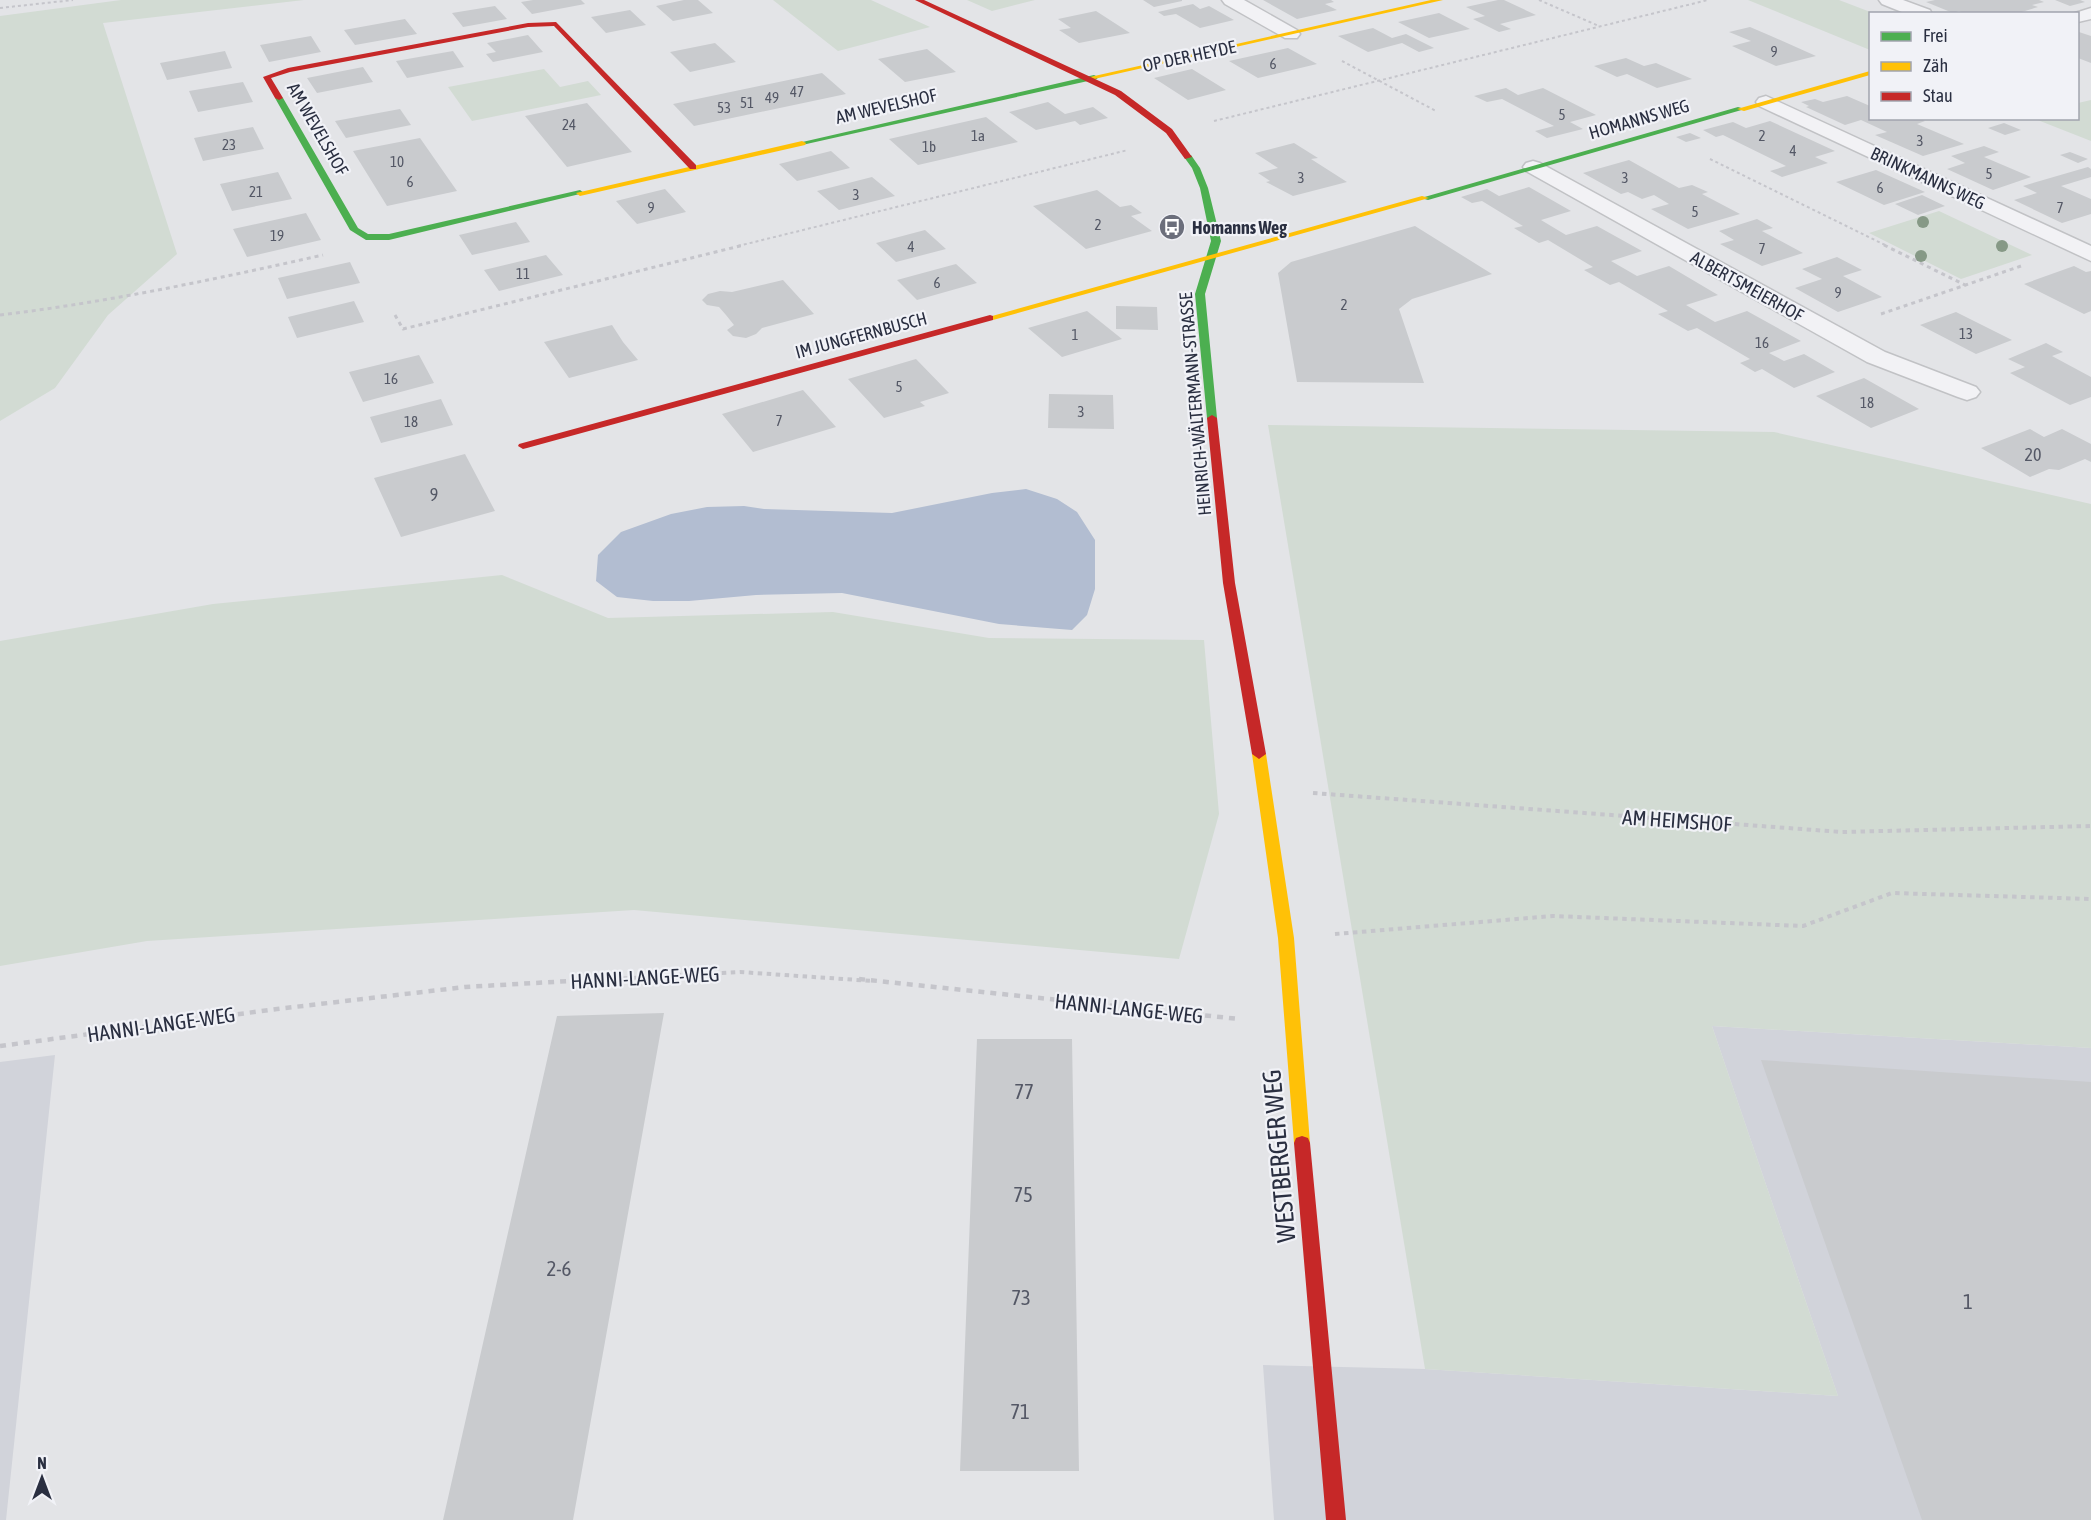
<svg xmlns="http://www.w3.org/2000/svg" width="2091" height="1520" viewBox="0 0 2091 1520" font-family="'Asap Condensed',sans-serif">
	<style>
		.built { fill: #d1d3da }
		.green { fill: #d2dbd3 }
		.water { fill: #b2bdd1 }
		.building { fill: #c9cbce }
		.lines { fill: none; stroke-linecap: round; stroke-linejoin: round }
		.street-casing { stroke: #c1c2c5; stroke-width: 3 }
		.path-far3 { stroke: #c5c5cb; stroke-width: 2; stroke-dasharray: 3 3; stroke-linecap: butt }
		.path-far2 { stroke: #c5c5cb; stroke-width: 3; stroke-dasharray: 4 4; stroke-linecap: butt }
		.path-far1 { stroke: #c5c5cb; stroke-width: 4; stroke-dasharray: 4.5 4.5; stroke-linecap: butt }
		.path { stroke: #c5c5cb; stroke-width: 4.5; stroke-dasharray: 6 6; stroke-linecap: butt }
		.street { fill: #f2f2f5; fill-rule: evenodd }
		.fast { fill: #4caf50; fill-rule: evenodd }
		.slow { fill: #ffc107; fill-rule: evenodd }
		.jam { fill: #c62828; fill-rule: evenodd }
		.tree { fill: #869986 }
		.labels { text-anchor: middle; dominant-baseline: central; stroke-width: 4.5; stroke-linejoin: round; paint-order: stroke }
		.far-number-label { font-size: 15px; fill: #545866 }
		.far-street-label { font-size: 18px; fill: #2a2f41; stroke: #f1f2f7 }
		.far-poi-label { font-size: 18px; font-weight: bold; fill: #2a2f41; stroke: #f1f2f7; text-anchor: start }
		.number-label { font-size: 18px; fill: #545866 }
		.street-label { font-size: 21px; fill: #2a2f41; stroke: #f1f2f7 }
		.near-number-label { font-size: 21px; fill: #545866 }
		.near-street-label { font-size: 26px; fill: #2a2f41; stroke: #f1f2f7 }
	</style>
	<rect width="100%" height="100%" fill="#e3e4e7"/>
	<path class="built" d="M 1712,1026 L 2091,1048 L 2091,1520 L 1274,1520 L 1263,1365 L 1425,1369 L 1838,1396 Z
		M 55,1055 L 6,1520 L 0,1520 L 0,1062 Z"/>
	<path class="green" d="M 121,0 L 304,0 L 103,23 L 177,254 L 108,315 L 55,388 L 0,421 L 0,16 Z
		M 773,0 L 871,0 L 930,27 L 838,51 Z
		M 967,0 L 1035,0 L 992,11 Z
		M 1748,0 L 1839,0 L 1873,13 L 1870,14 L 1870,50 Z
		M 544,69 L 560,87 L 588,81 L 601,95 L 472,121 L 448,87 Z
		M 2091,100 L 2091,141 L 2035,119 L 2078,118 L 2078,103 Z
		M 1939,211 L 2032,255 L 1961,279 L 1869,233 Z
		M 1268,425 L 1774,432 L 2091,504 L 2091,1048 L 1712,1026 L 1838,1396 L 1425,1369 Z
		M 502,575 L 608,618 L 833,612 L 989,638 L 1204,640 L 1219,814 L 1179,959 L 634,910 L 147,941 L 0,966 L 0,641 L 213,604 Z"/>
	<path class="water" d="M 1026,489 L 1057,499 L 1077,512 L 1095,540 L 1095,589 L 1087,615 L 1072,630 L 999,624 L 842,593 L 756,595 L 689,601 L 653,601 L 617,597 L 596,581 L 598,555 L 621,532 L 671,514 L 707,507 L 744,506 L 764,509 L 892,513 L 992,493 Z"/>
	<path class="building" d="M 533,0 L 581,0 L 585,4 L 532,14 L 521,2 Z
		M 684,0 L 698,0 L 713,13 L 673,21 L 656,6 Z
		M 1143,0 L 1182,0 L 1182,1 L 1154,7 Z
		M 1263,0 L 1331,0 L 1334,2 L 1325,4 L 1337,10 L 1297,19 Z
		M 1498,0 L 1504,0 L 1536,15 L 1500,24 L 1511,29 L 1499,32 L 1473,19 L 1485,16 L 1466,7 Z
		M 1935,0 L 2039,0 L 2044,2 L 2032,5 L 2038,7 L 2015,14 L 1966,14 L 1959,11 L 1953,13 L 1926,2 Z
		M 2055,0 L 2080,0 L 2085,2 L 2070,6 Z
		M 1193,4 L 1200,9 L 1209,6 L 1234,20 L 1200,28 L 1176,14 L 1164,16 L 1158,12 Z
		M 495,6 L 507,19 L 463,27 L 452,13 Z
		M 630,10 L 646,25 L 606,33 L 591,17 Z
		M 1096,11 L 1130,33 L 1079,43 L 1059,30 L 1071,28 L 1058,19 Z
		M 1439,13 L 1470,29 L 1429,38 L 1398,22 Z
		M 405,19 L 417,34 L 355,45 L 344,30 Z
		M 1750,27 L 1771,36 L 1816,56 L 1776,66 L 1732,46 L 1751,41 L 1729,32 Z
		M 1373,28 L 1392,38 L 1406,34 L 1434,48 L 1419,52 L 1402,43 L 1368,52 L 1338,36 Z
		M 2079,32 L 2091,36 L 2091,63 L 2078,58 Z
		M 528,35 L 543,52 L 493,62 L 486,54 L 496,52 L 487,43 Z
		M 311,36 L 321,52 L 269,62 L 260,45 Z
		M 715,43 L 736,62 L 690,72 L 670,52 Z
		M 1288,48 L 1317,64 L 1258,78 L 1229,61 Z
		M 927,49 L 956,72 L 905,82 L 878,59 Z
		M 225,51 L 232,68 L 167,80 L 160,63 Z
		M 453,51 L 464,67 L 407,78 L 396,61 Z
		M 1626,58 L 1644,66 L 1656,63 L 1692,79 L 1657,88 L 1627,74 L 1617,77 L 1594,66 Z
		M 363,67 L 373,82 L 317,93 L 307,78 Z
		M 1192,69 L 1226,90 L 1188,100 L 1154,78 Z
		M 822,73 L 846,94 L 694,126 L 673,104 Z
		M 243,82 L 253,102 L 198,112 L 189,91 Z
		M 1506,88 L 1518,95 L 1543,88 L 1596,115 L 1570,122 L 1583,129 L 1547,138 L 1535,131 L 1554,126 L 1502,99 L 1487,102 L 1474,96 Z
		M 1847,96 L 1870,106 L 1870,118 L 1919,118 L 1925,121 L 1917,124 L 1964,144 L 1923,156 L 1875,135 L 1887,132 L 1861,120 L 1845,125 L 1806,107 L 1809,106 L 1801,102 L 1815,99 L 1823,102 Z
		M 1048,102 L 1065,114 L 1093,107 L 1108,118 L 1080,125 L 1075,121 L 1036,130 L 1009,112 Z
		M 587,103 L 596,113 L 632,152 L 567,167 L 525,116 Z
		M 400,109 L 411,125 L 346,138 L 335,121 Z
		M 986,117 L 1018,142 L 918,165 L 889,139 Z
		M 1770,121 L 1835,151 L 1815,157 L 1828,163 L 1782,177 L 1770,171 L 1786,166 L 1723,135 L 1716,137 L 1703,130 L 1733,122 L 1746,128 Z
		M 2004,123 L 2021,130 L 2005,135 L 1988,128 Z
		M 253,127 L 264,149 L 203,161 L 194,138 Z
		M 1690,133 L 1701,138 L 1686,142 L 1676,137 Z
		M 420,138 L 457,191 L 387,206 L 353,151 Z
		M 1294,143 L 1318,158 L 1311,159 L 1347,182 L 1293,196 L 1266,182 L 1270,181 L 1258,173 L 1278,168 L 1255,153 Z
		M 1984,146 L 1999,152 L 1984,157 L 2031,177 L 1993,190 L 1947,169 L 1965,163 L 1951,156 Z
		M 831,151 L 850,168 L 797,181 L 779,164 Z
		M 2070,152 L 2088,159 L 2078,163 L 2060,155 Z
		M 1629,160 L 1679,188 L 1692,185 L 1708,192 L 1702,194 L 1740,214 L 1688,229 L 1651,209 L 1669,204 L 1654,195 L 1642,199 L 1628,192 L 1621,194 L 1583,173 Z
		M 2088,167 L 2091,169 L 2091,177 L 2061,186 L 2091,199 L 2091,214 L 2062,223 L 2014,200 L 2037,193 L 2023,186 Z
		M 1876,170 L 1925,192 L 1884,205 L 1836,182 Z
		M 278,172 L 292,199 L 232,211 L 220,184 Z
		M 872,177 L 895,196 L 839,210 L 817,191 Z
		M 1529,187 L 1571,211 L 1541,220 L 1566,235 L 1597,226 L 1642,251 L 1611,261 L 1637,276 L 1669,266 L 1718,295 L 1686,305 L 1715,322 L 1747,311 L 1801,341 L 1769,353 L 1784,361 L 1804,354 L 1835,372 L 1794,388 L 1762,369 L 1755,372 L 1740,363 L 1750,359 L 1697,328 L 1688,331 L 1658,314 L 1668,311 L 1619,282 L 1610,285 L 1584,270 L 1593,267 L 1548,240 L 1539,243 L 1514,228 L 1523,226 L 1482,201 L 1472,203 L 1461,197 L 1487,189 L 1499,196 Z
		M 665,189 L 686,212 L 637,224 L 616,201 Z
		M 1097,190 L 1120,207 L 1131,205 L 1142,213 L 1131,216 L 1152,231 L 1086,249 L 1033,206 Z
		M 1922,195 L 1945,206 L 1918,215 L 1895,204 Z
		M 306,213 L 321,240 L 247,257 L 233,229 Z
		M 1757,219 L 1773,228 L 1762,231 L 1803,253 L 1762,266 L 1720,244 L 1734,240 L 1719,231 Z
		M 516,222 L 530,242 L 472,255 L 459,235 Z
		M 1415,226 L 1492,274 L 1412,299 L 1399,309 L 1424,383 L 1297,382 L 1278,273 L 1291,262 Z
		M 925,230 L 946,249 L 896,262 L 876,243 Z
		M 546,255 L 563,275 L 499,291 L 484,270 Z
		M 1837,257 L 1862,270 L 1843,276 L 1882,297 L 1838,312 L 1795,288 L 1822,279 L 1802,269 Z
		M 350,262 L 360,283 L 287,299 L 278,278 Z
		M 956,264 L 977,283 L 917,300 L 897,280 Z
		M 2074,266 L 2086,272 L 2091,271 L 2091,311 L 2084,314 L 2024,284 Z
		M 783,280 L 814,314 L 762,328 L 756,334 L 746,338 L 733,336 L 727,330 L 734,325 L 726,315 L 719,307 L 707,305 L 702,300 L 708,294 L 720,291 L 732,292 Z
		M 354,301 L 364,322 L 297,338 L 288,317 Z
		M 1116,306 L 1157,307 L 1158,330 L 1116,329 Z
		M 1087,311 L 1122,339 L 1062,357 L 1028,328 Z
		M 1956,312 L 2012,340 L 1976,354 L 1920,325 Z
		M 612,325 L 623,342 L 638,360 L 569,378 L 544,342 Z
		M 2046,343 L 2063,352 L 2052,356 L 2091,377 L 2091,397 L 2070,405 L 2010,373 L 2025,367 L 2008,359 Z
		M 419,355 L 434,383 L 363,402 L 349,372 Z
		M 916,359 L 949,393 L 920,402 L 925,406 L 884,418 L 848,379 Z
		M 1864,378 L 1919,409 L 1871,428 L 1816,396 Z
		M 803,390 L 836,427 L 753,452 L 722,414 Z
		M 1049,394 L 1113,395 L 1114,429 L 1048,428 Z
		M 441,399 L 453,425 L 381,443 L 370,417 Z
		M 2030,429 L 2044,437 L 2062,429 L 2091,444 L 2091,462 L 2085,459 L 2059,470 L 2049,469 L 2030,477 L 1981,448 Z
		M 465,454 L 495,511 L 401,537 L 374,478 Z
		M 664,1013 L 573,1520 L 443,1520 L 557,1016 Z
		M 977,1039 L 1072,1039 L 1079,1471 L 960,1471 Z
		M 1761,1060 L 2091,1082 L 2091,1520 L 1922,1520 Z"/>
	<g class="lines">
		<g class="street-casing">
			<path id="street" d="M 1222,0 L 1244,0 L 1297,30 L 1300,34 L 1297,38 L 1285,38 L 1225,4 Z
				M 1879,0 L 1903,0 L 1930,10 L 1932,14 L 1907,14 L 1882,4 Z
				M 2091,8 L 2091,19 L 2078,22 L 2078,14 L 2072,14 Z
				M 1766,96 L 2091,246 L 2091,261 L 1759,106 L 1756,102 L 1759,98 Z
				M 1533,161 L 1540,163 L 1885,352 L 1976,387 L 1980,392 L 1976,397 L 1967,400 L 1958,397 L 1867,362 L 1526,171 L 1523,167 L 1526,163 Z"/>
		</g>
		<path class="path-far3" d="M 1539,0 L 1599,26
			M 0,8 L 73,0
			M 1342,61 L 1436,111
			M 1214,121 L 1708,0
			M 1710,159 L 1887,246
			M 738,246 L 1128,150"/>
		<path class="path-far2" d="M 1884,245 L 1965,285
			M 1881,314 L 2021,266
			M 0,315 C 109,302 216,279 323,255
			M 395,315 L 403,329 L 744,245"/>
		<path class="path-far1" d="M 1313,793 L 1842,832 L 2091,826
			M 1335,934 L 1553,916 L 1803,926 L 1892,893 L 2091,899
			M 578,981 L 740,972 L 873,981"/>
		<path class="path" d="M 859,979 L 1239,1019
			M 0,1046 L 277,1009 L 465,987 L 605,979"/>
		<use href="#street" class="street"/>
		<path class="fast" d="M 1094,75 L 1098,77 L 1097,79 L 802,145 L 798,143 Z
			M 276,96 L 283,98 L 358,228 L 368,234 L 389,234 L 580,190 L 584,193 L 389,240 L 366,240 L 350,230 L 275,98 Z
			M 1738,107 L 1745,109 L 1428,200 L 1421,198 Z
			M 1185,155 L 1191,155 L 1200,168 L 1208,188 L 1221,241 L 1205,294 L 1217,418 L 1212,421 L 1207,418 L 1195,294 L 1211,241 L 1200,188 L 1192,168 L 1184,157 Z"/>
		<path class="slow" d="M 1431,0 L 1443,0 L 1094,79 L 1090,77 Z
			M 1870,71 L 1870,75 L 1744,111 L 1737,109 Z
			M 802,141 L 806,143 L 805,145 L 580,196 L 576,193 Z
			M 1422,196 L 1429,198 L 993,320 L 985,318 Z
			M 1259,749 L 1266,754 L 1294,938 L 1310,1143 L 1308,1148 L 1302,1150 L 1296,1148 L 1294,1143 L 1278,938 L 1252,754 Z"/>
		<path class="jam" d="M 915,0 L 924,0 L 1121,91 L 1172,129 L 1192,157 L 1185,159 L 1166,133 L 1115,95 Z
			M 556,22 L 696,165 L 696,169 L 690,169 L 554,26 L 528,27 L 290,72 L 271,78 L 283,98 L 279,100 L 275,98 L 263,77 L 288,68 L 528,23 Z
			M 990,315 L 993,316 L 993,320 L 527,448 L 523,449 L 518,446 L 519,444 Z
			M 1212,415 L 1217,418 L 1235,583 L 1266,754 L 1259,759 L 1252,754 L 1223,583 L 1207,418 Z
			M 1302,1136 L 1308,1138 L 1310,1143 L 1346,1520 L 1326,1520 L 1294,1143 L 1296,1138 Z"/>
	</g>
	<g class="tree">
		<circle cx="1923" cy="222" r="6"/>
		<circle cx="2002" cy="246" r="6"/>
		<circle cx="1921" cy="256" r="6"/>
	</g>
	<defs>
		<g id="bus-disc" transform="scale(1.35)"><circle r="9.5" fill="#6b6e7b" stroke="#f1f2f7"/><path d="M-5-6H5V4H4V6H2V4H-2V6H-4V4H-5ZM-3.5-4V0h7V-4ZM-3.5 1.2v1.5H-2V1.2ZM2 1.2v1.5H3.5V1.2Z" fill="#fff"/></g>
	</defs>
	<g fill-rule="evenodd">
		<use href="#bus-disc" x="1172" y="227"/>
	</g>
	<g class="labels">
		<g class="far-number-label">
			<text x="1774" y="51">9</text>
			<text x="1273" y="63">6</text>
			<text x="797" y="91">47</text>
			<text x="772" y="97">49</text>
			<text x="747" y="102">51</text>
			<text x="724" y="107">53</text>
			<text x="1562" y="114">5</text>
			<text x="569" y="124">24</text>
			<text x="978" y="135">1a</text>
			<text x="1762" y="135">2</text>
			<text x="1920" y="140">3</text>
			<text x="229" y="144">23</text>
			<text x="929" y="146">1b</text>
			<text x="1793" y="150">4</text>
			<text x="397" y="161">10</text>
			<text x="1989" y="173">5</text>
			<text x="1301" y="177">3</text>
			<text x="1625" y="177">3</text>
			<text x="410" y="181">6</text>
			<text x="1880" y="187">6</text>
			<text x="256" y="191">21</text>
			<text x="856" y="194">3</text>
			<text x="651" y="207">9</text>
			<text x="2060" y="207">7</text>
			<text x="1695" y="211">5</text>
			<text x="1098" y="224">2</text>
			<text x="277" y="235">19</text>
			<text x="911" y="246">4</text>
			<text x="1762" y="248">7</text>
			<text x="523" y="273">11</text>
			<text x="937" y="282">6</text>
			<text x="1838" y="292">9</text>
			<text x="1344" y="304">2</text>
			<text x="1966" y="333">13</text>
			<text x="1075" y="334">1</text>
			<text x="1762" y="342">16</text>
			<text x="391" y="378">16</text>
			<text x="899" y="386">5</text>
			<text x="1867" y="402">18</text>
			<text x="1081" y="411">3</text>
			<text x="779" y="420">7</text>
			<text x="411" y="421">18</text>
		</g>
		<g class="far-street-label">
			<text transform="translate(1189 56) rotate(-12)">OP DER HEYDE</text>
			<text transform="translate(886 106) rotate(-13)">AM WEVELSHOF</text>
			<text transform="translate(1639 119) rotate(-16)">HOMANNS WEG</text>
			<text transform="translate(318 129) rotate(60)">AM WEVELSHOF</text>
			<text transform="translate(1928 178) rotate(25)">BRINKMANNS WEG</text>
			<text transform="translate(1747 286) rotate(29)">ALBERTSMEIERHOF</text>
			<text transform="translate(861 335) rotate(-15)">IM JUNGFERNBUSCH</text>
			<text transform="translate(1195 404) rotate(-95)">HEINRICH-WÄLTERMANN-STRASSE</text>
		</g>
		<g class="far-poi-label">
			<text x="1192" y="227">Homanns Weg</text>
		</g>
		<g class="number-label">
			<text x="2033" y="454">20</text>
			<text x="434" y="494">9</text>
		</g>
		<g class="street-label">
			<text transform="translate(1677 820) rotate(4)">AM HEIMSHOF</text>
			<text transform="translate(645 977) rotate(-3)">HANNI-LANGE-WEG</text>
			<text transform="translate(1129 1008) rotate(6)">HANNI-LANGE-WEG</text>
			<text transform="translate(161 1024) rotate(-8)">HANNI-LANGE-WEG</text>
		</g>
		<g class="near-number-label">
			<text x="1024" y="1091">77</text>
			<text x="1023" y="1194">75</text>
			<text x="559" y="1268">2-6</text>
			<text x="1021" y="1297">73</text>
			<text x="1968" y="1301">1</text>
			<text x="1020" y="1411">71</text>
		</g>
		<g class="near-street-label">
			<text transform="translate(1279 1156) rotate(-95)">WESTBERGER WEG</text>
		</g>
	</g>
	<rect x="1869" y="12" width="210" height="108" fill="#f1f2f7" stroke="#a1a4ae" stroke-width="1.5"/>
	<rect x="1881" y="32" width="30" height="9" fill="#4caf50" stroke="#a1a4ae" stroke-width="1.5"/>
	<text x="1923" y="42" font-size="18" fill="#2a2f41">Frei</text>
	<rect x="1881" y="62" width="30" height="9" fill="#ffc107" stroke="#a1a4ae" stroke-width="1.5"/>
	<text x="1923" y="72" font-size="18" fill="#2a2f41">Zäh</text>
	<rect x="1881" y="92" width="30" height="9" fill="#c62828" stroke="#a1a4ae" stroke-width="1.5"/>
	<text x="1923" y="102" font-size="18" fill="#2a2f41">Stau</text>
	<g transform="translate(42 1478)" stroke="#f1f2f7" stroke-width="4.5" paint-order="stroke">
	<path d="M0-4.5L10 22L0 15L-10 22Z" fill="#2a2f41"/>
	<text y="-9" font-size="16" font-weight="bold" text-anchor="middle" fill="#2a2f41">N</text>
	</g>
</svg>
